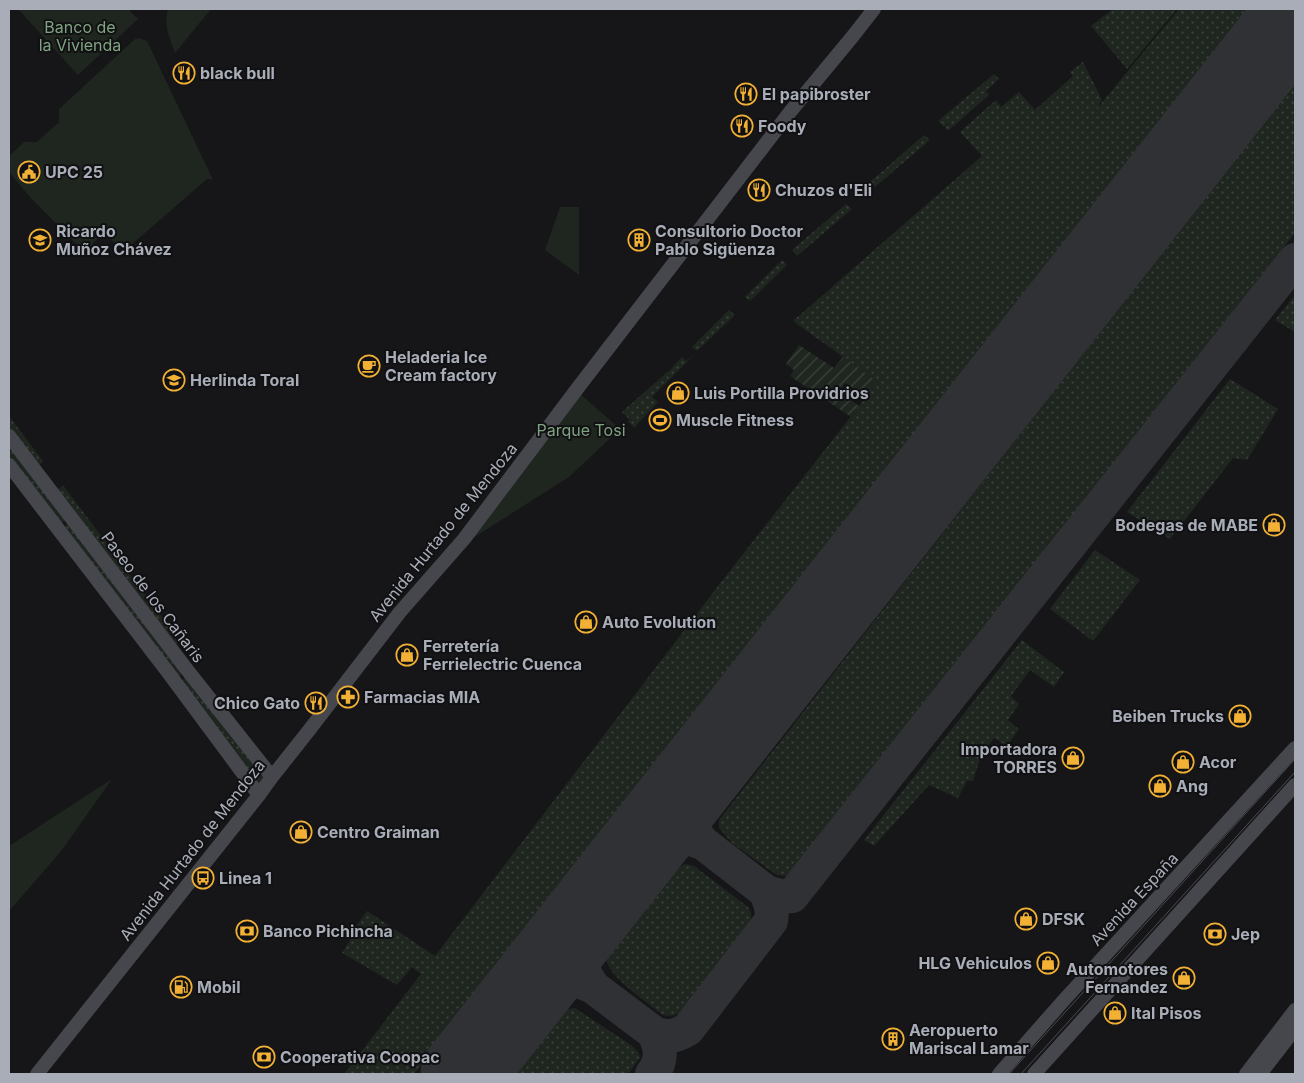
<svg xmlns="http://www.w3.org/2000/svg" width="1304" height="1083" viewBox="0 0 1304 1083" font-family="Inter,sans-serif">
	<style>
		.grass { fill: url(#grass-dots) }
		.park { fill: #1e261f }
		.garden { fill: url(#garden-furrows) }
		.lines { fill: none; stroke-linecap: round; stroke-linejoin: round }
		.taxiway { stroke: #303135; stroke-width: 34 }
		.runway { stroke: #303135; stroke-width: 85 }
		.secondary { stroke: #45474d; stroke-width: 14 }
		.tram { stroke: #4a4c52; stroke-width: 1 }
		.labels { text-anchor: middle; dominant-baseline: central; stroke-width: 4; stroke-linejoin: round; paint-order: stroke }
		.park-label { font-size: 16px; fill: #7fa381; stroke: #111113 }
		.poi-label { font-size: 16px; font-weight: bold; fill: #a8adb8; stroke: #111113; text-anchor: start }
		.street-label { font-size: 16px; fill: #a8adb8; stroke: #111113 }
	</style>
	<defs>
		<pattern id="grass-dots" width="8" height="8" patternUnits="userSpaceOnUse" patternTransform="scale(1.25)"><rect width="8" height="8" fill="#1e261f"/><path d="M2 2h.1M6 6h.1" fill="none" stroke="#3c433d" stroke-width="1.8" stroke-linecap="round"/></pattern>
		<pattern id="garden-furrows" width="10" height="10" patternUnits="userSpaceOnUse" patternTransform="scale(1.25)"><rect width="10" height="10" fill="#1e261f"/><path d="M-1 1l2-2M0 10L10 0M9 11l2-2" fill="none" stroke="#3c433d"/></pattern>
	</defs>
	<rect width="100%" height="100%" fill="#161618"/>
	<path class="grass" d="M 1113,9 L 1177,9 L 1127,69 L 1091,26 Z
		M 1179,9 L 1251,9 L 414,1074 L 344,1074 L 421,974 L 412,967 L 397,985 L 342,953 L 351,939 L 348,937 L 367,911 L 435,956 L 725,577 L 878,382 L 793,321 L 982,156 L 960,132 L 996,100 L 1001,107 L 1019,92 L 1035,110 L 1073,76 L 1070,72 L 1083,62 L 1102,100 L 1095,111 Z
		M 994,74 L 999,79 L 986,91 L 989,95 L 948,131 L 945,127 L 956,117 L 944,127 L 938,121 Z
		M 1295,82 L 1295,233 L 799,863 L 786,876 L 777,875 L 733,844 L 719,828 L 719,820 Z
		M 924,135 L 930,140 L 875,187 L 870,182 Z
		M 846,204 L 852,209 L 797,256 L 792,250 Z
		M 782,260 L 787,265 L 750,301 L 745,297 Z
		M 1295,295 L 1295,332 L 1275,320 Z
		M 729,310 L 735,315 L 697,351 L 692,347 Z
		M 693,356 L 652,397 L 658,402 L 634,428 L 628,421 L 631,418 L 629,419 L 622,412 L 666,373 L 671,370 L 671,369 L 682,357 L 686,361 Z
		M 1230,379 L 1278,409 L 1247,460 L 1233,458 L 1170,539 L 1127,512 Z
		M 9,416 L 43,461 L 36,468 L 9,433 Z
		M 15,447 L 68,518 L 57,526 L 9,462 L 9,452 Z
		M 63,485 L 180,641 L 173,648 L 54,493 Z
		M 71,521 L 184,671 L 177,681 L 60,530 Z
		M 1095,550 L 1140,580 L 1093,641 L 1050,609 Z
		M 1022,640 L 1064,672 L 1054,687 L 1030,670 L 1011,696 L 1019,704 L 1008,720 L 1019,729 L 1007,746 L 994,738 L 981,756 L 973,781 L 967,781 L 958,798 L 929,785 L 874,846 L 864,840 Z
		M 187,674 L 270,777 L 259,791 L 179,685 Z
		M 685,864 L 694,866 L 748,907 C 752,912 752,916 750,923 L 678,1014 L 670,1016 L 663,1015 C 647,1002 611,979 606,960 L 673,872 Z
		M 575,1008 L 631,1045 L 639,1053 L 640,1058 L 628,1074 L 509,1074 L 559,1014 L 569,1009 Z"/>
	<path class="park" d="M 18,9 L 128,9 L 138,19 L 78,75 Z
		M 168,9 L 211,9 L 175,53 C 170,39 163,24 168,9 Z
		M 139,38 L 147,41 L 149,45 L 213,180 L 209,179 L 207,179 L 123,252 L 110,238 L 101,236 L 93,243 L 92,252 L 88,256 L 29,196 L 9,172 L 9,156 L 24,142 L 37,142 L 59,122 L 59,109 L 135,39 Z
		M 560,207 L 579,207 L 579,275 L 545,250 Z
		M 578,392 L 620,429 L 569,477 L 468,541 Z
		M 112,779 L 62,850 L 11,909 L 9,907 L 9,846 Z"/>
	<path class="garden" d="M 799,345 L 834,368 L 843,357 L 878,382 L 866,397 L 845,383 L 841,389 L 848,394 L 846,397 L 859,406 L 851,417 L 790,376 L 794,370 L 786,364 Z"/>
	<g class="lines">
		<path class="taxiway" d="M 702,770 C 691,798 680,817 703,843
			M 629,861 L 650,844 L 660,839 L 670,836 L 688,838 L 703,843 L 765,891
			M 589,914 L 581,932 L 579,946 L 579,959 L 582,969 L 593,987 L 654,1033
			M 512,1012 C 521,1003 529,994 539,987 C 555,976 577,979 593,987
			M 652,1074 C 663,1060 661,1048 654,1033 C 668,1038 675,1037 688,1029 L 771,921 C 773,909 770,902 765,891 C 774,895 782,897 792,896 L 1295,260"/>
		<path class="runway" d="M 463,1074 L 1295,16"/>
		<path class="secondary" d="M 9,436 L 188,671 L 272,777
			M 9,465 L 167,671 L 259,795
			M 37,1074 L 259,795 L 272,777 L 310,729 L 400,612 L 464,539 L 580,385 L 790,112 L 853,36 L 874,9
			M 999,1074 L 1064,1000 L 1295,748
			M 1034,1074 L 1295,785
			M 1246,1074 L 1295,1010
			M 1260,1074 L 1295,1029"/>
		<path class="tram" d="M 1009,1074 L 1295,759
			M 1021,1074 L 1295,772"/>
	</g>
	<defs>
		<g id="restaurant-ring" transform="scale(1.125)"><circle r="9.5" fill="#111113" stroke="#f2b134" stroke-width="1.5"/><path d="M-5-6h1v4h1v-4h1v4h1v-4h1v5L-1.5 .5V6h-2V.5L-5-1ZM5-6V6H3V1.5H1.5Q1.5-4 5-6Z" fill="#f2b134"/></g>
		<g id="civic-ring" transform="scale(1.125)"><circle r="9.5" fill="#111113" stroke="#f2b134" stroke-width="1.5"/><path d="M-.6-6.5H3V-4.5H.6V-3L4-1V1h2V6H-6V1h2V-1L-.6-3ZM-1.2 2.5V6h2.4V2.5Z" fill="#f2b134"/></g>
		<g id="school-ring" transform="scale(1.125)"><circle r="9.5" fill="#111113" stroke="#f2b134" stroke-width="1.5"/><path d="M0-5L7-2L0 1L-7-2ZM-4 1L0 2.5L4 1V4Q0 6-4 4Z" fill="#f2b134"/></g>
		<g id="building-ring" transform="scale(1.125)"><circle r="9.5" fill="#111113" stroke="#f2b134" stroke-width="1.5"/><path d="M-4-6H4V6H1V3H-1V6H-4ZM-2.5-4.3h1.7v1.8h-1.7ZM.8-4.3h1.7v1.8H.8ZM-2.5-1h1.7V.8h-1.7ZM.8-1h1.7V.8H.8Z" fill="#f2b134"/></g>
		<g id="cafe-ring" transform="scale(1.125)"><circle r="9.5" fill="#111113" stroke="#f2b134" stroke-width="1.5"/><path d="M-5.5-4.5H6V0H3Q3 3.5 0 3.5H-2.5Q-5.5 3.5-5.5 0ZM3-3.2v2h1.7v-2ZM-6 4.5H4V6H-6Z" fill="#f2b134"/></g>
		<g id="shop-ring" transform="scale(1.125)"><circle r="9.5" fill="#111113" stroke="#f2b134" stroke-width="1.5"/><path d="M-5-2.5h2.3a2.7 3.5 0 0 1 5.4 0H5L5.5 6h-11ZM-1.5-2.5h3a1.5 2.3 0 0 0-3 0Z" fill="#f2b134"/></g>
		<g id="stadium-ring" transform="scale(1.125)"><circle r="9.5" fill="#111113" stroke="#f2b134" stroke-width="1.5"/><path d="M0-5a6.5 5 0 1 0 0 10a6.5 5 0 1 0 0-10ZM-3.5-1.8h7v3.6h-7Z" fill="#f2b134"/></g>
		<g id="pharmacy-ring" transform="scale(1.125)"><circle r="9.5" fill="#111113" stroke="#f2b134" stroke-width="1.5"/><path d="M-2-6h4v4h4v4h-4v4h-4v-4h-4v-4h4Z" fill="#f2b134"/></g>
		<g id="bus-ring" transform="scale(1.125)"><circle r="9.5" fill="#111113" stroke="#f2b134" stroke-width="1.5"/><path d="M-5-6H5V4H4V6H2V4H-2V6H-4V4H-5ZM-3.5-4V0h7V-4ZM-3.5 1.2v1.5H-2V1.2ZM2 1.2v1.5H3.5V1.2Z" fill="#f2b134"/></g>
		<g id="bank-ring" transform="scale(1.125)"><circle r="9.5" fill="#111113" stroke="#f2b134" stroke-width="1.5"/><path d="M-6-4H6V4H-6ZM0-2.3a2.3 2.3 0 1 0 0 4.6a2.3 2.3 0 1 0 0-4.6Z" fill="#f2b134"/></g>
		<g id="fuel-ring" transform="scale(1.125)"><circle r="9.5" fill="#111113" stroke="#f2b134" stroke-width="1.5"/><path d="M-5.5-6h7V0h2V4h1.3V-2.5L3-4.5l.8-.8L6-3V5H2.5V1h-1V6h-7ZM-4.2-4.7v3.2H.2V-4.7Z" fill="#f2b134"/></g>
	</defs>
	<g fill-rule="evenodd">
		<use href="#restaurant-ring" x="184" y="73"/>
		<use href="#restaurant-ring" x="746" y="94"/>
		<use href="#restaurant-ring" x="742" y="126"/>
		<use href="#civic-ring" x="29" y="172"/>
		<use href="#restaurant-ring" x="759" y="190"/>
		<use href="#school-ring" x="40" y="240"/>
		<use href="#building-ring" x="639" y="240"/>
		<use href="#cafe-ring" x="369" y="366"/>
		<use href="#school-ring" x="174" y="380"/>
		<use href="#shop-ring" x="678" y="393"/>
		<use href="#stadium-ring" x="660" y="420"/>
		<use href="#shop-ring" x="1274" y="525"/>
		<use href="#shop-ring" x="586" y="622"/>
		<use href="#shop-ring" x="407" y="655"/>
		<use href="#pharmacy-ring" x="348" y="697"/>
		<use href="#restaurant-ring" x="316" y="703"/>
		<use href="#shop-ring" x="1240" y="716"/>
		<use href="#shop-ring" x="1073" y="758"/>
		<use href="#shop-ring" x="1183" y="762"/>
		<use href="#shop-ring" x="1160" y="786"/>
		<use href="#shop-ring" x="301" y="832"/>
		<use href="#bus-ring" x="203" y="878"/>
		<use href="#shop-ring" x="1026" y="919"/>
		<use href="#bank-ring" x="247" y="931"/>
		<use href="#bank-ring" x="1215" y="934"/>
		<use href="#shop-ring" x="1048" y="963"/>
		<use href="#shop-ring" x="1184" y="978"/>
		<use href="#fuel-ring" x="181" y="987"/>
		<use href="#shop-ring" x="1115" y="1013"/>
		<use href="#building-ring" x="893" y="1039"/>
		<use href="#bank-ring" x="264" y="1057"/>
	</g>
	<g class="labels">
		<g class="park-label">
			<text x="80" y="27">Banco de<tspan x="80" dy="18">la Vivienda</tspan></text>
			<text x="581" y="430">Parque Tosi</text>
		</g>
		<g class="poi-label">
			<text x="200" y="73">black bull</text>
			<text x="762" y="94">El papibroster</text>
			<text x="758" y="126">Foody</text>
			<text x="45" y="172">UPC 25</text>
			<text x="775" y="190">Chuzos d'Eli</text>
			<text x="56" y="231">Ricardo<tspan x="56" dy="18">Muñoz Chávez</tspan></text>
			<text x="655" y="231">Consultorio Doctor<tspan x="655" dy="18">Pablo Sigüenza</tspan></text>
			<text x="385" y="357">Heladeria Ice<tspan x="385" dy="18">Cream factory</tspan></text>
			<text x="190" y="380">Herlinda Toral</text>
			<text x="694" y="393">Luis Portilla Providrios</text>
			<text x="676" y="420">Muscle Fitness</text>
			<text x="1258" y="525" text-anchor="end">Bodegas de MABE</text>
			<text x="602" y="622">Auto Evolution</text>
			<text x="423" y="646">Ferretería<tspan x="423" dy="18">Ferrielectric Cuenca</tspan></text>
			<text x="364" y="697">Farmacias MIA</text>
			<text x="300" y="703" text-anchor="end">Chico Gato</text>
			<text x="1224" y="716" text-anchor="end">Beiben Trucks</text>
			<text x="1057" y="749" text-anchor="end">Importadora<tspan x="1057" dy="18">TORRES</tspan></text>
			<text x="1199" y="762">Acor</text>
			<text x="1176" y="786">Ang</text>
			<text x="317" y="832">Centro Graiman</text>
			<text x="219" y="878">Linea 1</text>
			<text x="1042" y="919">DFSK</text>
			<text x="263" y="931">Banco Pichincha</text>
			<text x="1231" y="934">Jep</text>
			<text x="1032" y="963" text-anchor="end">HLG Vehiculos</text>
			<text x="1168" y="969" text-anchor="end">Automotores<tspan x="1168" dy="18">Fernandez</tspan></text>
			<text x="197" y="987">Mobil</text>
			<text x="1131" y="1013">Ital Pisos</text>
			<text x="909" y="1030">Aeropuerto<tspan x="909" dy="18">Mariscal Lamar</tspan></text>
			<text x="280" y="1057">Cooperativa Coopac</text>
		</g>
		<g class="street-label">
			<text transform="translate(443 532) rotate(-51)">Avenida Hurtado de Mendoza</text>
			<text transform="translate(153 597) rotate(53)">Paseo de los Cañaris</text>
			<text transform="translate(192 850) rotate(-52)">Avenida Hurtado de Mendoza</text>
			<text transform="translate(1134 899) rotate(-47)">Avenida España</text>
		</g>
	</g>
	<rect width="1304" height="1083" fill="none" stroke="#a8adb8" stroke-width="20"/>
</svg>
